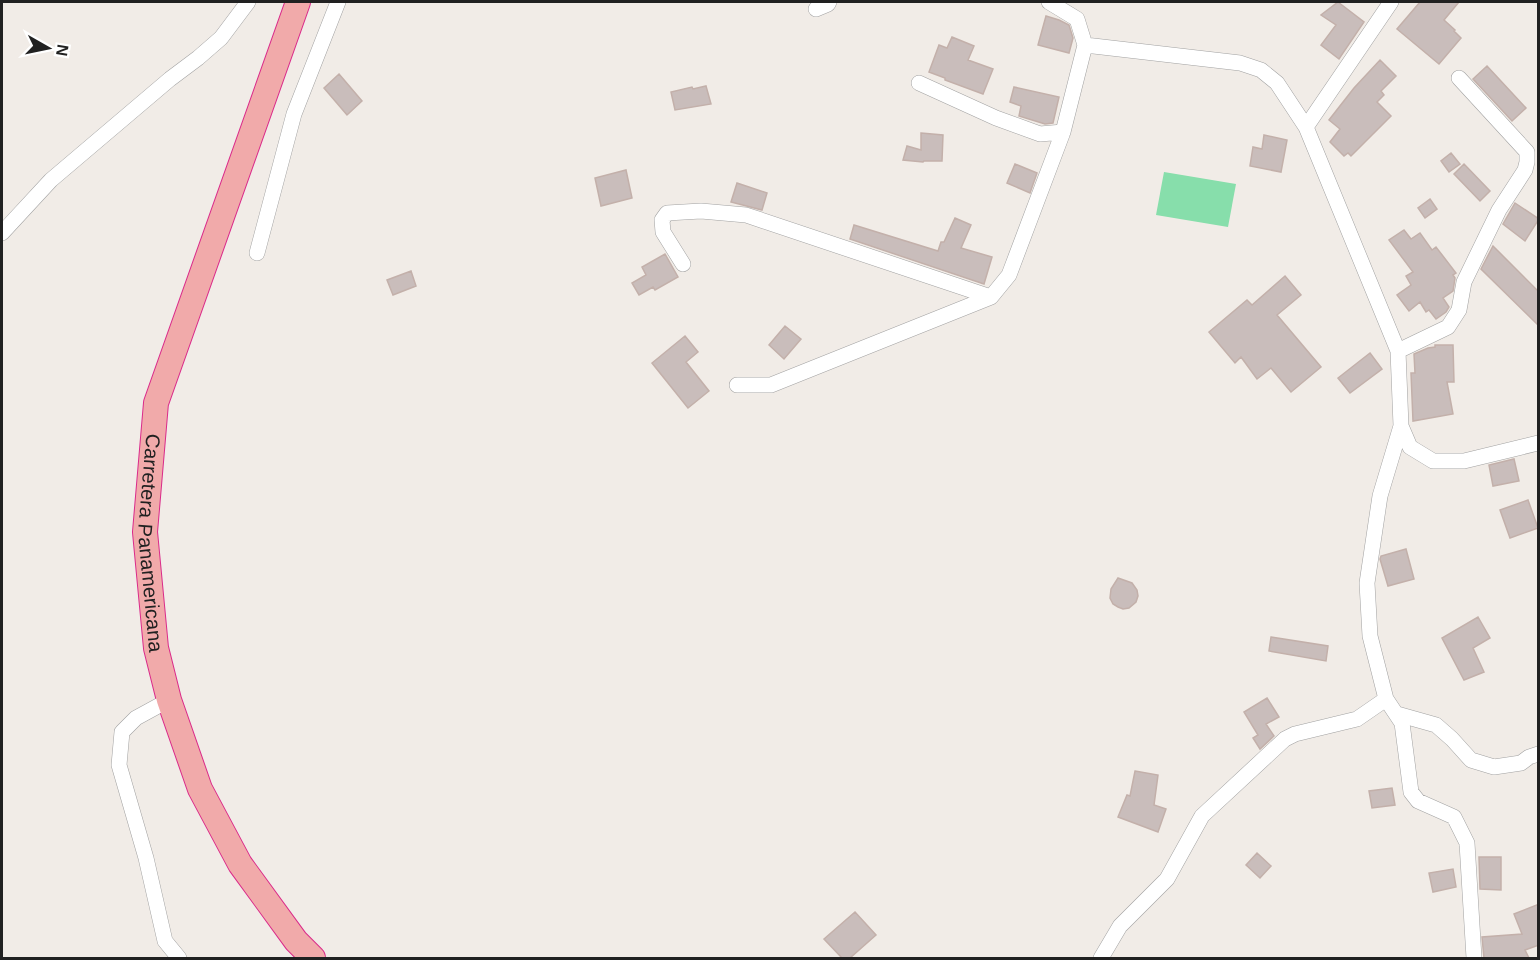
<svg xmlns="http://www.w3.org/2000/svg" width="1540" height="960" viewBox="0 0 1540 960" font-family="Helvetica,sans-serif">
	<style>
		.pitch { fill: #87deab }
		.building { fill: #c9bdbb; stroke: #c3b0aa; stroke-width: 1.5 }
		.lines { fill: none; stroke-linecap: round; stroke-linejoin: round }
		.minor-casing { stroke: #a2a2a2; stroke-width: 16 }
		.trunk-casing { stroke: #da2a8a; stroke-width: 26 }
		.minor { stroke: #fff; stroke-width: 15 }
		.trunk { stroke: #f1aaaa; stroke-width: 24 }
		.labels { text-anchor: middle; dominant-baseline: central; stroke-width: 5; stroke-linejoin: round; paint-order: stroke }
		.street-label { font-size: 20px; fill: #212121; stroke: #fff }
	</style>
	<rect width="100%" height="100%" fill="#f1ece7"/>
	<path class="pitch" d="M 1164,172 L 1236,184 L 1228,227 L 1156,215 Z"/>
	<path class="building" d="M 1338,2 L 1364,22 L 1339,59 L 1321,45 L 1336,25 L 1321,15 Z
		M 1420,2 L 1459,2 L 1444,20 L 1455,30 L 1454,31 L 1461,38 L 1439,64 L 1397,29 Z
		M 1046,16 L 1059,20 L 1069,25 L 1073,38 L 1069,53 L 1038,45 Z
		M 952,37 L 974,46 L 968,60 L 993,69 L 983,94 L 945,80 L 945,78 L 929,72 L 939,45 L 947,48 Z
		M 1380,60 L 1396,76 L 1381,91 L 1384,95 L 1377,102 L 1391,116 L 1351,156 L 1348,153 L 1344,156 L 1330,142 L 1340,129 L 1329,120 L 1354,88 Z
		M 1487,66 L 1526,108 L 1512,121 L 1473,79 Z
		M 339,74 L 362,101 L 347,115 L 324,88 Z
		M 706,86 L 711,104 L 675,110 L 671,92 L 692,87 L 693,89 Z
		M 1014,87 L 1059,97 L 1053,123 L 1045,124 L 1019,116 L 1021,106 L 1010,102 Z
		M 921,133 L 943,135 L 942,161 L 924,161 L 923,162 L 903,160 L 907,146 L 921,150 Z
		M 1264,135 L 1287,140 L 1281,172 L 1250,166 L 1253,147 L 1262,149 Z
		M 1451,153 L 1460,164 L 1449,172 L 1441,161 Z
		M 1015,164 L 1037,173 L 1030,193 L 1007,183 Z
		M 1464,164 L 1490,191 L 1480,201 L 1454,174 Z
		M 626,170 L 632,198 L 601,206 L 595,178 Z
		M 737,183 L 767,193 L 762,210 L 731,202 Z
		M 1430,199 L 1437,209 L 1425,218 L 1418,208 Z
		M 1515,203 L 1539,219 L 1525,241 L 1503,224 Z
		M 955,218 L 971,225 L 961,248 L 992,257 L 984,284 L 850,239 L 854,225 L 938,251 L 941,242 L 944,242 Z
		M 1404,230 L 1411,239 L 1420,233 L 1432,250 L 1436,247 L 1456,273 L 1453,275 L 1455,278 L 1453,291 L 1443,298 L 1449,307 L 1446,312 L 1436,319 L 1429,310 L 1426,312 L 1420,302 L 1409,311 L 1397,295 L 1411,285 L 1406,276 L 1413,272 L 1389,240 Z
		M 1493,246 L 1539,292 L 1539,326 L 1481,269 Z
		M 665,254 L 678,277 L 655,290 L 653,287 L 639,295 L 632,283 L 646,275 L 642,267 Z
		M 411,271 L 416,286 L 393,295 L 387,280 Z
		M 1285,276 L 1301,295 L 1277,315 L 1321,367 L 1291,392 L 1271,368 L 1257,379 L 1241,357 L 1235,363 L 1209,332 L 1247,300 L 1252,305 Z
		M 785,326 L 801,339 L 784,359 L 769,345 Z
		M 685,336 L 698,352 L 686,362 L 709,391 L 688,408 L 652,363 Z
		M 1435,345 L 1453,345 L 1454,382 L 1447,382 L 1453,414 L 1413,421 L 1411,373 L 1415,373 L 1414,354 L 1428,348 L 1435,347 Z
		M 1370,353 L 1382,369 L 1350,393 L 1338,378 Z
		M 1514,459 L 1519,481 L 1493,486 L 1489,465 Z
		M 1528,500 L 1538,528 L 1510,538 L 1500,510 Z
		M 1406,549 L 1414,579 L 1388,586 L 1380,559 L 1381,556 Z
		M 1118,578 L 1132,583 L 1137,590 L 1138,596 L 1136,602 L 1129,608 L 1123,609 L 1118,607 L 1113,604 L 1110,598 L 1111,589 Z
		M 1478,617 L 1490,638 L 1473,648 L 1484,672 L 1464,680 L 1442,638 Z
		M 1271,637 L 1328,646 L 1326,661 L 1269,651 Z
		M 1267,698 L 1279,717 L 1266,724 L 1274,736 L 1260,749 L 1253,738 L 1258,735 L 1244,712 Z
		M 1135,771 L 1158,775 L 1154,805 L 1166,809 L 1158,832 L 1118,817 L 1127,795 L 1130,796 Z
		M 1392,788 L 1395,805 L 1372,808 L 1369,791 Z
		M 1257,853 L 1271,866 L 1260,878 L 1246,865 Z
		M 1479,857 L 1501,857 L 1501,890 L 1480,889 Z
		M 1453,869 L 1456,887 L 1433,892 L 1429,873 Z
		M 1539,904 L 1539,945 L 1525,950 L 1529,958 L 1484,958 L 1482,937 L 1522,934 L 1514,914 Z
		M 855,912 L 876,935 L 850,958 L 842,958 L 824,939 Z"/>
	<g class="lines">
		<g class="minor-casing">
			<path id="minor" d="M 816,9 L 828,4 L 829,2
				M 1085,45 L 1240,63 L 1261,70 L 1277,83 L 1306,127 L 1398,351 L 1401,426 L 1380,496 L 1367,583 L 1370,636 L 1386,699 L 1402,723 L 1411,792 L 1418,801 L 1454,817 L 1467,843 L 1474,958
				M 919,83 L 996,118 L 1040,134 L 1063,132
				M 1306,127 L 1391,2
				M 2,233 L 51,180 L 170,79 L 198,58 L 221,38 L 248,2
				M 257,253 L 294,114 L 338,2
				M 683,264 L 663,232 L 662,220 L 667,213 L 701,211 L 746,215 L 991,297
				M 1398,351 L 1448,327 L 1459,310 L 1464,282 L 1499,210 L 1525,170 L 1527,162 L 1527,152 L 1459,78
				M 737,385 L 771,385 L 991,297 L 1009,275 L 1063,132 L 1085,45 L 1077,19 L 1049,2
				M 1401,426 L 1410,447 L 1433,461 L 1464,461 L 1538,443
				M 169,700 L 136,718 L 122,732 L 119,765 L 146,858 L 165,941 L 179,958
				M 1397,714 L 1436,725 L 1452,739 L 1471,760 L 1494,767 L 1521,763 L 1529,757 L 1538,754
				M 1101,958 L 1120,926 L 1167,879 L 1202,816 L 1285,739 L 1295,734 L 1357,719 L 1386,699"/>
		</g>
		<g class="trunk-casing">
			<g id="trunk">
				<path id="s1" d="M 298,2 L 156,403 L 145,532 L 156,648 L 169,700 L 200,789 L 240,864 L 296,941 L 313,958"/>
			</g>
		</g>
		<use href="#minor" class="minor"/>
		<use href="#trunk" class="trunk"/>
	</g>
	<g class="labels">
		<g class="street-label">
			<text stroke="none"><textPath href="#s1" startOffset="566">Carretera Panamericana</textPath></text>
		</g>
	</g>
	<rect width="1540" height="960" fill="none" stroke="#212121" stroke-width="6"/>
	<g transform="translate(48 48) rotate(99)" stroke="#ffffff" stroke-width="4.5" paint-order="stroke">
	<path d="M0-4.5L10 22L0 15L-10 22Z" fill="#212121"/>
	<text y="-9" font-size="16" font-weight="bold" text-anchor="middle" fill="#212121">N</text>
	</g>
</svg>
